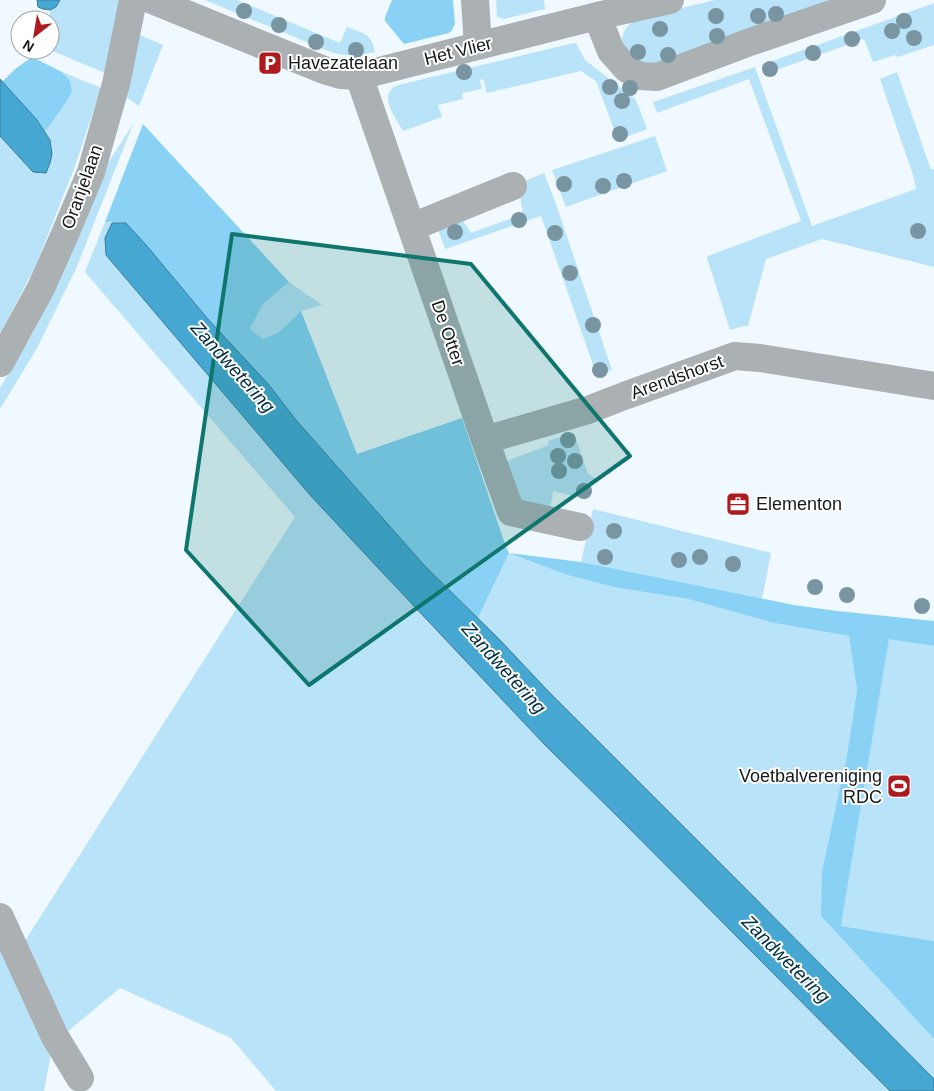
<svg xmlns="http://www.w3.org/2000/svg" width="934" height="1091" viewBox="0 0 934 1091" font-family="Helvetica,sans-serif">
	<style>
		.green { fill: #b9e3f9 }
		.forest { fill: #89d2f5 }
		.water { fill: #46a7d3; stroke: #377c9c }
		.lines { fill: none; stroke-linecap: round; stroke-linejoin: round }
		.minor { stroke: #abb0b3; stroke-width: 28 }
		.tree { fill: #7a95a2 }
		.marked { fill: #0f766e; fill-opacity: 0.2; stroke: #0f766e; stroke-width: 4; stroke-linejoin: round }
		.labels { text-anchor: middle; dominant-baseline: central; stroke-width: 4; stroke-linejoin: round; paint-order: stroke }
		.street-label { font-size: 18px; fill: #15191b; stroke: #fff }
		.poi-label { font-size: 18px; fill: #15191b; stroke: #fff; text-anchor: start }
		.water-label { font-size: 19px; font-style: italic; fill: #012e40; stroke: #fff }
	</style>
	<rect width="100%" height="100%" fill="#eff9ff"/>
	<path class="green" d="M 60,0 L 121,0 L 110,75 L 50,50 L 50,10 L 56,7 Z
		M 205,0 L 237,0 L 340,43 L 347,27 C 363,34 371,32 375,52 C 357,56 345,57 328,51 Z
		M 496,0 L 544,0 L 545,9 L 504,19 L 497,17 Z
		M 715,0 L 838,0 L 658,64 L 639,62 L 623,47 C 620,34 626,26 636,19 Z
		M 934,3 L 934,45 L 898,57 L 895,55 L 873,62 L 864,39 L 765,74 L 761,65 Z
		M 140,35 L 163,45 L 139,106 L 125,96 Z
		M 574,43 L 576,43 L 585,60 L 635,99 L 639,107 L 647,129 L 618,140 L 596,81 L 581,71 L 487,93 L 483,79 L 480,80 L 482,89 L 462,93 L 463,99 L 438,105 L 442,117 L 403,131 C 396,118 376,94 398,85 Z
		M 755,67 L 812,226 L 916,189 L 913,175 L 880,79 L 897,72 L 931,170 L 934,169 L 934,267 L 822,239 L 766,259 L 748,326 L 744,326 L 730,330 L 707,258 L 708,256 L 801,221 L 749,79 L 657,113 L 653,102 Z
		M 62,72 L 101,88 L 74,169 L 36,265 L 0,334 L 0,136 L 33,172 L 50,140 L 45,132 L 65,104 L 69,79 Z
		M 133,124 L 76,269 L 36,350 L 0,409 L 0,388 L 30,338 L 52,294 L 101,174 Z
		M 655,136 L 667,171 L 566,207 L 552,170 Z
		M 544,173 L 557,207 L 612,370 L 597,376 L 541,216 L 445,249 L 436,224 L 461,218 L 471,233 L 523,214 L 518,184 Z
		M 105,222 L 112,223 L 105,238 L 106,255 L 310,495 L 380,570 L 544,744 L 616,815 L 890,1091 L 276,1091 L 231,1038 L 120,988 L 61,1037 L 23,944 L 295,517 L 85,272 Z
		M 289,282 L 322,305 L 301,311 L 279,332 L 263,339 L 250,329 L 263,304 Z
		M 574,433 L 588,474 L 595,478 L 586,499 L 553,491 L 550,509 L 518,502 L 504,462 L 549,445 L 548,441 Z
		M 593,509 L 771,553 L 762,599 L 581,562 Z
		M 509,553 L 564,574 L 613,587 L 688,599 L 774,623 L 849,636 L 857,690 L 821,916 L 934,1039 L 934,1079 L 748,891 L 549,692 L 478,618 Z
		M 889,638 L 934,646 L 934,941 L 841,926 Z
		M 0,942 L 51,1054 L 44,1091 L 0,1091 Z"/>
	<path class="forest" d="M 392,0 L 453,0 L 455,24 L 452,30 L 449,33 L 404,44 L 385,21 L 385,17 Z
		M 32,57 L 62,72 L 69,79 L 72,91 L 65,104 L 45,132 L 37,120 L 2,82 L 15,69 Z
		M 143,124 L 289,282 L 263,304 L 250,329 L 263,339 L 279,332 L 301,311 L 357,454 L 462,418 L 505,544 L 509,553 L 581,562 L 794,605 L 837,611 L 934,621 L 934,646 L 889,639 L 841,926 L 934,941 L 934,1039 L 821,916 L 822,872 L 846,760 L 857,690 L 849,636 L 774,623 L 688,599 L 613,587 L 564,574 L 509,553 L 478,618 L 424,565 L 296,420 L 268,385 L 207,318 L 147,246 L 126,223 L 105,222 Z"/>
	<path class="water" d="M 37,0 L 60,0 L 56,7 L 50,10 L 43,9 L 38,7 Z
		M 0,79 L 37,120 L 50,140 L 52,154 L 50,163 L 46,173 L 33,172 L 0,136 Z
		M 112,223 L 126,223 L 147,246 L 207,318 L 269,385 L 296,420 L 424,565 L 499,639 L 549,692 L 748,891 L 934,1079 L 934,1091 L 890,1091 L 616,815 L 544,744 L 380,570 L 310,495 L 106,255 L 105,238 Z"/>
	<g class="lines">
		<path class="minor" d="M 152,0 L 324,70 L 341,75 L 359,76 L 597,16 L 670,0
			M 475,0 L 478,46
			M 597,16 L 611,51 L 627,69 L 640,76 L 657,77 L 750,42 L 872,0
			M 359,76 L 485,440 L 511,512 L 580,527
			M 412,227 L 513,186
			M 0,363 L 41,288 L 65,234 L 91,172 L 116,84 L 133,0
			M 485,440 L 588,410 L 624,396 L 735,356 L 760,358 L 934,386
			M 0,917 L 54,1035 L 80,1078"/>
	</g>
	<g class="tree">
		<circle cx="244" cy="11" r="8"/>
		<circle cx="776" cy="14" r="8"/>
		<circle cx="716" cy="16" r="8"/>
		<circle cx="758" cy="16" r="8"/>
		<circle cx="904" cy="21" r="8"/>
		<circle cx="279" cy="25" r="8"/>
		<circle cx="660" cy="29" r="8"/>
		<circle cx="892" cy="31" r="8"/>
		<circle cx="717" cy="36" r="8"/>
		<circle cx="914" cy="38" r="8"/>
		<circle cx="852" cy="39" r="8"/>
		<circle cx="316" cy="42" r="8"/>
		<circle cx="356" cy="50" r="8"/>
		<circle cx="638" cy="52" r="8"/>
		<circle cx="813" cy="53" r="8"/>
		<circle cx="668" cy="55" r="8"/>
		<circle cx="770" cy="69" r="8"/>
		<circle cx="464" cy="72" r="8"/>
		<circle cx="610" cy="87" r="8"/>
		<circle cx="630" cy="88" r="8"/>
		<circle cx="622" cy="101" r="8"/>
		<circle cx="620" cy="134" r="8"/>
		<circle cx="624" cy="181" r="8"/>
		<circle cx="564" cy="184" r="8"/>
		<circle cx="603" cy="186" r="8"/>
		<circle cx="519" cy="220" r="8"/>
		<circle cx="918" cy="231" r="8"/>
		<circle cx="455" cy="232" r="8"/>
		<circle cx="555" cy="233" r="8"/>
		<circle cx="570" cy="273" r="8"/>
		<circle cx="593" cy="325" r="8"/>
		<circle cx="600" cy="370" r="8"/>
		<circle cx="568" cy="440" r="8"/>
		<circle cx="558" cy="456" r="8"/>
		<circle cx="575" cy="461" r="8"/>
		<circle cx="559" cy="471" r="8"/>
		<circle cx="584" cy="491" r="8"/>
		<circle cx="614" cy="531" r="8"/>
		<circle cx="605" cy="557" r="8"/>
		<circle cx="700" cy="557" r="8"/>
		<circle cx="679" cy="560" r="8"/>
		<circle cx="733" cy="564" r="8"/>
		<circle cx="815" cy="587" r="8"/>
		<circle cx="847" cy="595" r="8"/>
		<circle cx="922" cy="606" r="8"/>
	</g>
	<path class="marked" d="M 232,234 L 471,264 L 630,456 L 309,685 L 186,550 Z"/>
	<defs>
		<g id="parking-square" transform="scale(1.25)"><rect x="-9" y="-9" width="18" height="18" rx="4" fill="#ad1b20" stroke="#fff"/><path d="M-3.5-5.5H1a3.5 3.5 0 0 1 0 7H-1V5.5H-3.5ZM-1-3.4V-.6H.8a1.4 1.4 0 0 0 0-2.8Z" fill="#fff"/></g>
		<g id="office-square" transform="scale(1.25)"><rect x="-9" y="-9" width="18" height="18" rx="4" fill="#ad1b20" stroke="#fff"/><path d="M-6-3h4V-5.5h4V-3h4V5H-6ZM-1-4.5V-3h2v-1.5ZM-6 0V1H6V0Z" fill="#fff"/></g>
		<g id="stadium-square" transform="scale(1.25)"><rect x="-9" y="-9" width="18" height="18" rx="4" fill="#ad1b20" stroke="#fff"/><path d="M0-5a6.5 5 0 1 0 0 10a6.5 5 0 1 0 0-10ZM-3.5-1.8h7v3.6h-7Z" fill="#fff"/></g>
	</defs>
	<g fill-rule="evenodd">
		<use href="#parking-square" x="270" y="63"/>
		<use href="#office-square" x="738" y="504"/>
		<use href="#stadium-square" x="899" y="786"/>
	</g>
	<g class="labels">
		<g class="street-label">
			<text transform="translate(458 51) rotate(-14)">Het Vlier</text>
			<text transform="translate(82 187) rotate(-70)">Oranjelaan</text>
			<text transform="translate(448 333) rotate(71)">De Otter</text>
			<text transform="translate(677 377) rotate(-20)">Arendshorst</text>
		</g>
		<g class="poi-label">
			<text x="288" y="63">Havezatelaan</text>
			<text x="756" y="504">Elementon</text>
			<text x="882" y="776" text-anchor="end">Voetbalvereniging<tspan x="882" dy="21">RDC</tspan></text>
		</g>
		<g class="water-label">
			<text transform="translate(233 367) rotate(48)">Zandwetering</text>
			<text transform="translate(504 668) rotate(48)">Zandwetering</text>
			<text transform="translate(786 959) rotate(45)">Zandwetering</text>
		</g>
	</g>
	<g transform="translate(35 35) rotate(211)"><circle r="24" fill="#ffffff" stroke="#a1a3a4"/>
	<path d="M0-4L9 19L0 12L-9 19Z" fill="#ad1b20"/>
	<text y="-8" font-size="14" font-weight="bold" text-anchor="middle" fill="#15191b">N</text>
	</g>
</svg>
